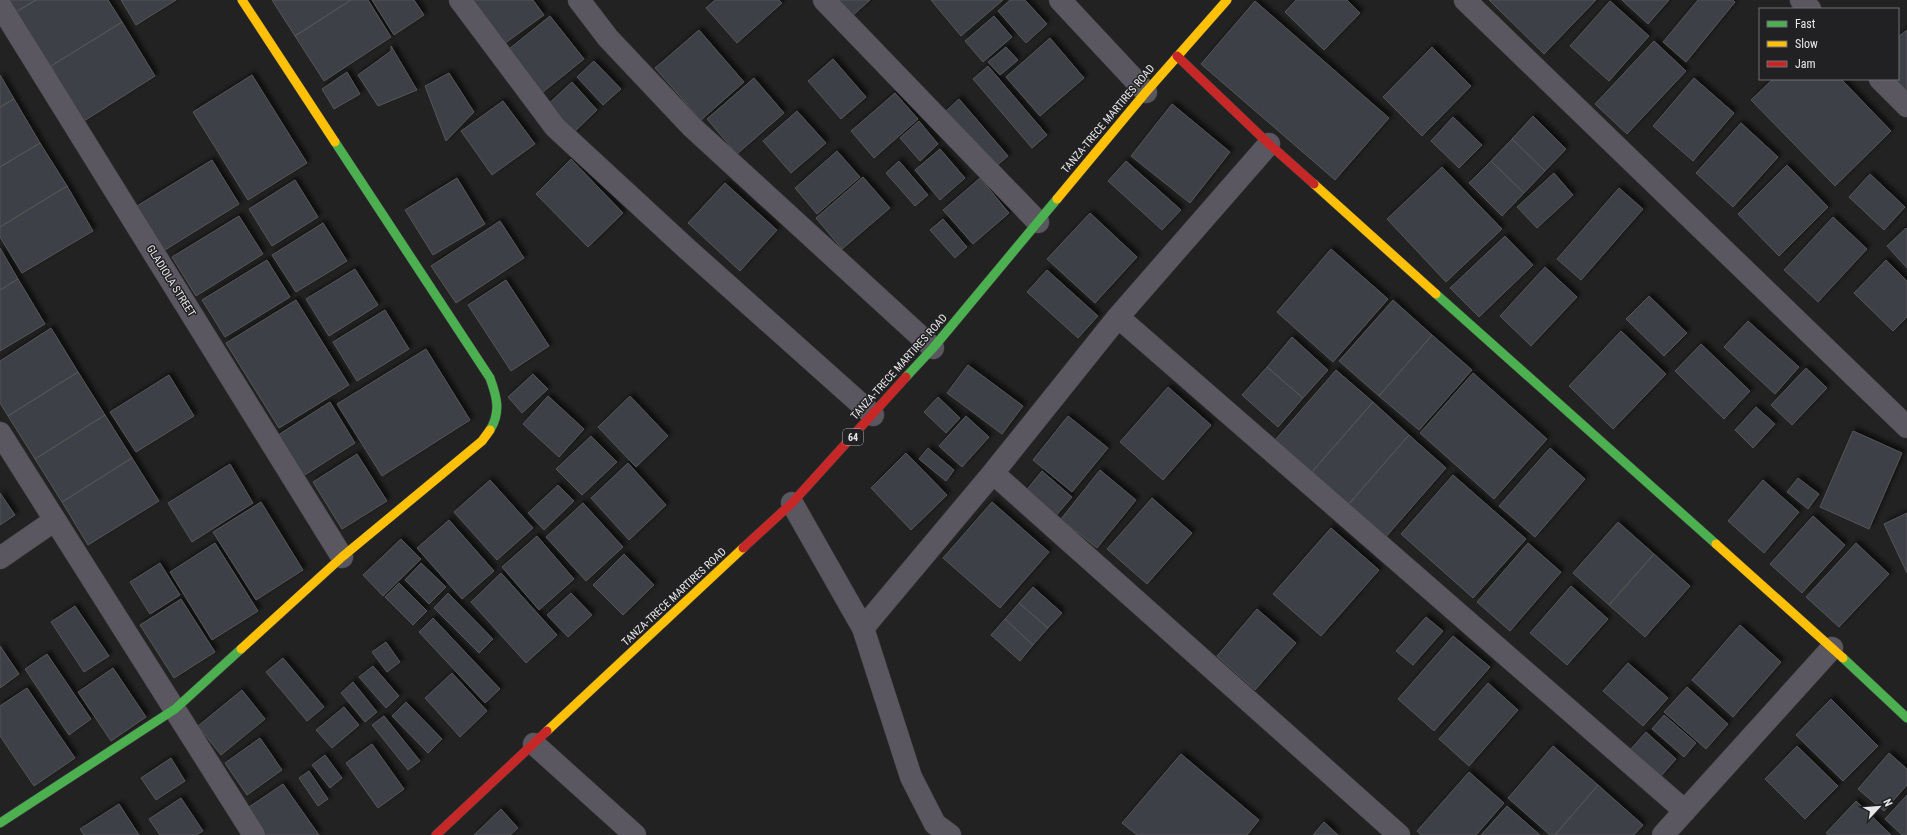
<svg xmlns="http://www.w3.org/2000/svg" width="1907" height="835" viewBox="0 0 1907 835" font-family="'Roboto Condensed',sans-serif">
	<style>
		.building { fill: #3d4046; stroke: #555556; filter: url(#shadow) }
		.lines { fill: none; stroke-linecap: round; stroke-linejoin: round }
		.street-casing { stroke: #3e3e3f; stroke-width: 23 }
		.fast-casing { stroke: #3e3e3f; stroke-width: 10 }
		.slow-casing { stroke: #3e3e3f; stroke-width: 10 }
		.jam-casing { stroke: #3e3e3f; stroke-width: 10 }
		.street { stroke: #5b5760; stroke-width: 22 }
		.fast { stroke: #4caf50; stroke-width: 9 }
		.slow { stroke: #ffc107; stroke-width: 9 }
		.jam { stroke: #c62828; stroke-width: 9 }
		.labels { text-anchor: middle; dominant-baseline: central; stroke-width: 3; stroke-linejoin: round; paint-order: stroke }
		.shield { fill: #212124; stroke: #acacae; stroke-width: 1 }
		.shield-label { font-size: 10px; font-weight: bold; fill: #e7e7e9 }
		.street-label { font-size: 11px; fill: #e7e7e9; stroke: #212124 }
	</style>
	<defs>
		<filter id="shadow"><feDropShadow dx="3.5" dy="-3.5" stdDeviation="2" flood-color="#0009"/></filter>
	</defs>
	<rect width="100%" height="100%" fill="#222223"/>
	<path class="building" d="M 9,0 L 36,0 L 16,12 Z
		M 36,0 L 108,0 L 122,22 L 51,66 L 16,12 Z
		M 121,0 L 176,0 L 136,25 Z
		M 272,0 L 351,0 L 295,36 Z
		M 351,0 L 368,0 L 391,37 L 324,81 L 295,36 Z
		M 372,0 L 414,0 L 424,15 L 394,35 Z
		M 472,0 L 533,0 L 544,15 L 504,44 Z
		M 715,0 L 779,0 L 782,3 L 737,43 L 706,8 Z
		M 836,0 L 870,0 L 851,17 Z
		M 931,0 L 1003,0 L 961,36 Z
		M 1010,0 L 1025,0 L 1047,24 L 1026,43 L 998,11 Z
		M 1296,0 L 1347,0 L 1360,13 L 1324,50 L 1285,12 Z
		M 1489,0 L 1596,0 L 1544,54 Z
		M 1622,0 L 1669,0 L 1648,24 Z
		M 1698,0 L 1733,0 L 1735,2 L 1686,62 L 1663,42 Z
		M 1255,1 L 1389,118 L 1335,180 L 1201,64 Z
		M 1610,1 L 1649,36 L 1609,81 L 1570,46 Z
		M 550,16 L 584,59 L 543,92 L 509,49 Z
		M 994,16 L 1012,37 L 983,62 L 965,41 Z
		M 122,22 L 155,76 L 84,121 L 51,66 Z
		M 699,30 L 744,82 L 701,120 L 655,68 Z
		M 1907,30 L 1907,92 L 1895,79 L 1898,79 L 1898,37 Z
		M 1050,38 L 1084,78 L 1040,116 L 1006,77 Z
		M 1654,41 L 1686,71 L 1627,134 L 1595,104 Z
		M 391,46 L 417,90 L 378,106 L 358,75 L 391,51 Z
		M 1006,47 L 1018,60 L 1000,75 L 988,62 Z
		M 1432,47 L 1471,86 L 1422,136 L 1383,97 Z
		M 833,59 L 866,97 L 841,119 L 808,81 Z
		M 594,61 L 621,89 L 603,105 L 577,77 Z
		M 988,66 L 1047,135 L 1032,148 L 973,79 Z
		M 347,72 L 360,94 L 334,109 L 322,89 Z
		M 449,73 L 474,112 L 446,141 L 425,86 Z
		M 0,75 L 14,99 L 0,107 Z
		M 252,75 L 307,163 L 248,200 L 193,112 Z
		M 754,78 L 784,113 L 737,154 L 707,119 Z
		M 1694,78 L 1734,113 L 1693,161 L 1653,126 Z
		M 1773,79 L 1841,79 L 1891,131 L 1835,186 L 1751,100 Z
		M 572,82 L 597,110 L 571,135 L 545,107 Z
		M 895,93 L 918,119 L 874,158 L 851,131 Z
		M 14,99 L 40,143 L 0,167 L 0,107 Z
		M 959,99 L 1008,156 L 994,168 L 945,112 Z
		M 503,101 L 535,144 L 492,175 L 461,131 Z
		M 1172,104 L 1230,152 L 1190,203 L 1131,156 Z
		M 797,111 L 826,143 L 791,173 L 763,141 Z
		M 1533,116 L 1566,149 L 1545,171 L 1512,139 Z
		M 1453,117 L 1482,145 L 1459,168 L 1431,141 Z
		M 919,121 L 938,144 L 920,161 L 900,138 Z
		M 1741,123 L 1778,157 L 1733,207 L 1696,173 Z
		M 1512,139 L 1545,171 L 1524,193 L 1491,161 Z
		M 40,143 L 67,186 L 0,227 L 0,167 Z
		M 940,149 L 965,178 L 940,200 L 915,170 Z
		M 837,151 L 860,177 L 817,214 L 795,188 Z
		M 571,159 L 623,213 L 588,247 L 536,194 Z
		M 212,160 L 239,204 L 165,250 L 137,206 Z
		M 899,161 L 928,195 L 915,206 L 886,173 Z
		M 1126,161 L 1181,210 L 1162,230 L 1108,181 Z
		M 1491,161 L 1524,193 L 1502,216 L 1469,183 Z
		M 1787,165 L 1828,207 L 1779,256 L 1738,214 Z
		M 1442,167 L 1502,229 L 1446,282 L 1387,219 Z
		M 1554,173 L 1573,195 L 1537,228 L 1517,207 Z
		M 1870,174 L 1905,207 L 1884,230 L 1849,197 Z
		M 863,177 L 890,208 L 842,249 L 816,218 Z
		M 457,178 L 485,224 L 433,255 L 405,210 Z
		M 980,178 L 1009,213 L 973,244 L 943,210 Z
		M 295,180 L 318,217 L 272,246 L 249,209 Z
		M 725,183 L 777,230 L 740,271 L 688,223 Z
		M 67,186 L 93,231 L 22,273 L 0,237 L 0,227 Z
		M 1619,188 L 1643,209 L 1581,280 L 1557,259 Z
		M 1090,213 L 1137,257 L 1095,303 L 1047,259 Z
		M 239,216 L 263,254 L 196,296 L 172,257 Z
		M 1833,217 L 1867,249 L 1818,302 L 1784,270 Z
		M 943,219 L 967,247 L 955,258 L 930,230 Z
		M 500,221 L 524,258 L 456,303 L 431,266 Z
		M 323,223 L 347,261 L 296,292 L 272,255 Z
		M 1906,228 L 1907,229 L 1907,268 L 1887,246 Z
		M 1505,236 L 1533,265 L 1479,317 L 1450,288 Z
		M 0,248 L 18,279 L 0,290 Z
		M 1331,249 L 1388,299 L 1333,362 L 1277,312 Z
		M 267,260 L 290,297 L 225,337 L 202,300 Z
		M 1886,260 L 1907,281 L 1907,317 L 1893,331 L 1854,293 Z
		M 1545,267 L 1577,297 L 1531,346 L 1500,316 Z
		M 355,269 L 378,305 L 329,336 L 306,299 Z
		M 1047,270 L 1098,316 L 1078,338 L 1027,292 Z
		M 18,279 L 45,324 L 0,351 L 0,290 Z
		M 506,280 L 549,346 L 511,371 L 468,305 Z
		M 1649,296 L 1687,333 L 1664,356 L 1626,319 Z
		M 296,300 L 349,385 L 279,428 L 226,343 Z
		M 1393,300 L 1432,335 L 1379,396 L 1339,361 Z
		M 385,310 L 409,349 L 357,381 L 333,342 Z
		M 1748,321 L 1799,367 L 1775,394 L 1724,347 Z
		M 51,328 L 78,372 L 8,416 L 0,403 L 0,361 Z
		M 1621,331 L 1666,374 L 1613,429 L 1569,386 Z
		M 1432,335 L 1472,370 L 1419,430 L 1379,396 Z
		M 1292,337 L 1328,370 L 1303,398 L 1267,367 Z
		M 1701,344 L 1750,391 L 1724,419 L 1675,371 Z
		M 426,349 L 470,420 L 382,476 L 337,404 Z
		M 968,365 L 1023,406 L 1002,434 L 947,393 Z
		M 1267,367 L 1303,398 L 1278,427 L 1242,395 Z
		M 1806,368 L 1827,388 L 1792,425 L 1771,405 Z
		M 1336,370 L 1373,402 L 1312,472 L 1275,440 Z
		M 78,372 L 105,415 L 35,459 L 8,416 Z
		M 1473,373 L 1547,439 L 1494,499 L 1420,433 Z
		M 533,374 L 548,389 L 522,413 L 508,397 Z
		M 169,375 L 194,416 L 136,452 L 110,412 Z
		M 1168,387 L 1211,425 L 1163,480 L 1120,442 Z
		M 548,396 L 584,429 L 559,457 L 523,424 Z
		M 630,396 L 668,436 L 636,467 L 598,427 Z
		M 938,397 L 960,418 L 946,433 L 924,412 Z
		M 330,402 L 355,443 L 300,478 L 275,437 Z
		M 1373,402 L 1409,435 L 1348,505 L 1312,472 Z
		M 1756,407 L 1775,424 L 1753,448 L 1735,430 Z
		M 105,415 L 132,458 L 62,502 L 35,459 Z
		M 966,416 L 989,437 L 962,467 L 939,446 Z
		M 1068,416 L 1108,448 L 1072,492 L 1033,460 Z
		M 1853,431 L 1902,453 L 1869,529 L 1820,507 Z
		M 1409,435 L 1446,468 L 1385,538 L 1348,505 Z
		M 591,436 L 617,462 L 582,495 L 556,469 Z
		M 928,448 L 954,470 L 946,481 L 919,459 Z
		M 1550,448 L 1585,479 L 1535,537 L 1499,506 Z
		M 906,453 L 947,495 L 911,530 L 871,488 Z
		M 357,454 L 387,501 L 342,529 L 313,482 Z
		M 132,458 L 159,501 L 88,545 L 62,502 Z
		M 628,463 L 666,505 L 629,540 L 591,498 Z
		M 230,464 L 253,503 L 192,542 L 168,503 Z
		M 1100,470 L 1136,500 L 1097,548 L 1061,519 Z
		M 1042,471 L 1072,497 L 1054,518 L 1024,493 Z
		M 1453,475 L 1526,539 L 1473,598 L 1401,534 Z
		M 1798,478 L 1819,494 L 1808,509 L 1787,492 Z
		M 490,480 L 533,528 L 497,560 L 454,512 Z
		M 1763,480 L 1799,512 L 1764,553 L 1728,521 Z
		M 558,485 L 574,501 L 544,530 L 528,513 Z
		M 0,493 L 15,515 L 0,525 Z
		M 1152,498 L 1192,533 L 1147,584 L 1107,549 Z
		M 261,502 L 303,570 L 256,600 L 213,532 Z
		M 992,502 L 1049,552 L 1000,608 L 943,558 Z
		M 583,503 L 623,547 L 586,581 L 546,537 Z
		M 1907,513 L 1907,573 L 1884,524 Z
		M 1813,516 L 1845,545 L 1802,593 L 1770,564 Z
		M 449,520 L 494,571 L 462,599 L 417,548 Z
		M 1618,522 L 1654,554 L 1609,605 L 1573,573 Z
		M 1331,528 L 1379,570 L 1321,636 L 1273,594 Z
		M 537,536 L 574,579 L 539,610 L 502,567 Z
		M 401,539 L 421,559 L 383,596 L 363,575 Z
		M 215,543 L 258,611 L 212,640 L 170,572 Z
		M 1528,543 L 1561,572 L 1510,631 L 1477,602 Z
		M 1856,543 L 1889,574 L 1839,627 L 1806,597 Z
		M 624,554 L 654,585 L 623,615 L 593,585 Z
		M 1654,554 L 1690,586 L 1645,637 L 1609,605 Z
		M 160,563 L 180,595 L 150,614 L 130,582 Z
		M 421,563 L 446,587 L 429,604 L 405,580 Z
		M 501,573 L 557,635 L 526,663 L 471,602 Z
		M 399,583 L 427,611 L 413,625 L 385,597 Z
		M 1571,586 L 1608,619 L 1567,665 L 1530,633 Z
		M 1033,587 L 1062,613 L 1048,628 L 1019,603 Z
		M 448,593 L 493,639 L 479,653 L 434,608 Z
		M 571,593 L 592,615 L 568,637 L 547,615 Z
		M 181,599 L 215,652 L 174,678 L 140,625 Z
		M 1019,603 L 1048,628 L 1033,645 L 1005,619 Z
		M 75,606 L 109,656 L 84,672 L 51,622 Z
		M 1257,609 L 1296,643 L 1255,690 L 1217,656 Z
		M 1426,617 L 1443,631 L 1413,665 L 1396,651 Z
		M 433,618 L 500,689 L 485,703 L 419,632 Z
		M 1005,619 L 1033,645 L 1020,661 L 991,635 Z
		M 1740,625 L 1781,662 L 1733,717 L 1692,680 Z
		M 1453,636 L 1490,667 L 1434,731 L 1398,699 Z
		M 386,642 L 400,662 L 387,672 L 372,652 Z
		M 0,646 L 19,674 L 0,688 Z
		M 47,654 L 91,719 L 69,735 L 25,669 Z
		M 283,658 L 324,707 L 307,721 L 266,672 Z
		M 1628,663 L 1668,698 L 1643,726 L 1603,691 Z
		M 373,666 L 399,696 L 386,708 L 359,677 Z
		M 113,668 L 146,717 L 111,741 L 78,692 Z
		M 452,673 L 487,711 L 460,737 L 425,698 Z
		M 353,682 L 377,712 L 365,722 L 341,693 Z
		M 1488,683 L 1518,710 L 1469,766 L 1439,739 Z
		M 1687,687 L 1728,724 L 1706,749 L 1664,712 Z
		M 27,688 L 75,758 L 34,786 L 0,736 L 0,706 Z
		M 242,690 L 265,719 L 221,755 L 198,726 Z
		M 1831,699 L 1878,746 L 1843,781 L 1796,735 Z
		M 406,702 L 442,739 L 428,753 L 392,716 Z
		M 344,707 L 359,725 L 332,748 L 316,730 Z
		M 1664,715 L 1696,743 L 1684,757 L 1652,729 Z
		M 384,716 L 420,761 L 408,770 L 372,725 Z
		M 1646,732 L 1676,759 L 1661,776 L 1630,750 Z
		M 260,738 L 282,770 L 247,795 L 225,763 Z
		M 372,744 L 404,789 L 378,808 L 346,763 Z
		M 1553,746 L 1598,785 L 1555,835 L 1550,835 L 1508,798 Z
		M 1797,746 L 1838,786 L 1805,819 L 1765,779 Z
		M 1889,753 L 1907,769 L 1907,785 L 1884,811 L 1858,789 Z
		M 1181,754 L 1259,820 L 1247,835 L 1137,835 L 1122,823 Z
		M 325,755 L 342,778 L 330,788 L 312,765 Z
		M 171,758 L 185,781 L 156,800 L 141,778 Z
		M 309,771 L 328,799 L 318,806 L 299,778 Z
		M 1469,772 L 1504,803 L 1476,835 L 1421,835 L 1417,831 Z
		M 283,784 L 319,835 L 264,835 L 246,809 Z
		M 1598,785 L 1643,825 L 1634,835 L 1555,835 Z
		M 1907,795 L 1907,835 L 1902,835 L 1885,819 Z
		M 181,798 L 203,831 L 196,835 L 160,835 L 149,819 Z
		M 1856,801 L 1891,835 L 1829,835 L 1826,833 Z
		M 119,804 L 139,835 L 84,835 L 80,829 Z
		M 1507,806 L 1540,835 L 1481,835 Z
		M 501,809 L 518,828 L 510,835 L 474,835 Z
		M 1324,822 L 1338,835 L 1313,835 Z"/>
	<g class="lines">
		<g class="street-casing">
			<path id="street" d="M 460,0 L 555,127 L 686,248 L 873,415
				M 579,0 L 608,38 L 692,127 L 933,348
				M 824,0 L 1038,222
				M 1060,0 L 1146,92
				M 1465,0 L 1907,427
				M 1801,0 L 1810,9
				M 0,5 L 342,557
				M 1880,79 L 1907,106
				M 1118,317 L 1685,811
				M 0,433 L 254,835
				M 993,473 L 1399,835
				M 792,503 L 863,628 L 911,777 L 935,824 L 950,835
				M 0,558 L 55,520
				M 863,628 L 993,473 L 1118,317 L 1269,144
				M 534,744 L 635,835
				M 1663,835 L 1832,648"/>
		</g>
		<g class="fast-casing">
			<path id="fast" d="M 335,142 L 490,378 C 497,397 501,412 490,430
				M 1436,294 L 1716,544
				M 906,377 L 933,348 L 1057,199
				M 1843,658 L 1907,718
				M 0,823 L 175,709 L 241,649"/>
		</g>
		<g class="slow-casing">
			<path id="slow" d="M 242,0 L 335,142
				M 1314,184 L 1436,294
				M 1057,199 L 1146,92 L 1227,0
				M 1716,544 L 1843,658
				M 241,649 L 342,557 L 482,441 L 490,430
				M 547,731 L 743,548"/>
		</g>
		<g class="jam-casing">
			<path id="jam" d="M 1177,56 L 1269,144 L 1314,184
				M 743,548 L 792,503 L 906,377
				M 436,835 L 547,731"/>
		</g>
		<use href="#street" class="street"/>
		<use href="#fast" class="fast"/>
		<use href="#slow" class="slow"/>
		<use href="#jam" class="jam"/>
	</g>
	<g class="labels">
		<rect class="shield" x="843" y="429" width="20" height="16" rx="3"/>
		<g class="shield-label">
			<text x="853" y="437">64</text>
		</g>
		<g class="street-label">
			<text transform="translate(1108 119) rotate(-50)">TANZA-TRECE MARTIRES ROAD</text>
			<text transform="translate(171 281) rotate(58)">GLADIOLA STREET</text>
			<text transform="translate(899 367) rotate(-48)">TANZA-TRECE MARTIRES ROAD</text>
			<text transform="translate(674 597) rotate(-43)">TANZA-TRECE MARTIRES ROAD</text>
		</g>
	</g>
	<rect x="1759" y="8" width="140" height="72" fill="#212124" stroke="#707073"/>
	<rect x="1767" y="21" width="20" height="6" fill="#4caf50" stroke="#707073"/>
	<text x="1795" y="28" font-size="12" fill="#e7e7e9">Fast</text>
	<rect x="1767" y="41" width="20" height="6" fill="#ffc107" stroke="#707073"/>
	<text x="1795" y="48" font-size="12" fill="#e7e7e9">Slow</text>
	<rect x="1767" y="61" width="20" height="6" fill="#c62828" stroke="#707073"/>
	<text x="1795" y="68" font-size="12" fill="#e7e7e9">Jam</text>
	<g transform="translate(1879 807) rotate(64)" stroke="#212124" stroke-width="3" paint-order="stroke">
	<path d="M0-3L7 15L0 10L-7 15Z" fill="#e7e7e9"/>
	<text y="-6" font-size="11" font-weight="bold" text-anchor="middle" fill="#e7e7e9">N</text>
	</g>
</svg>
